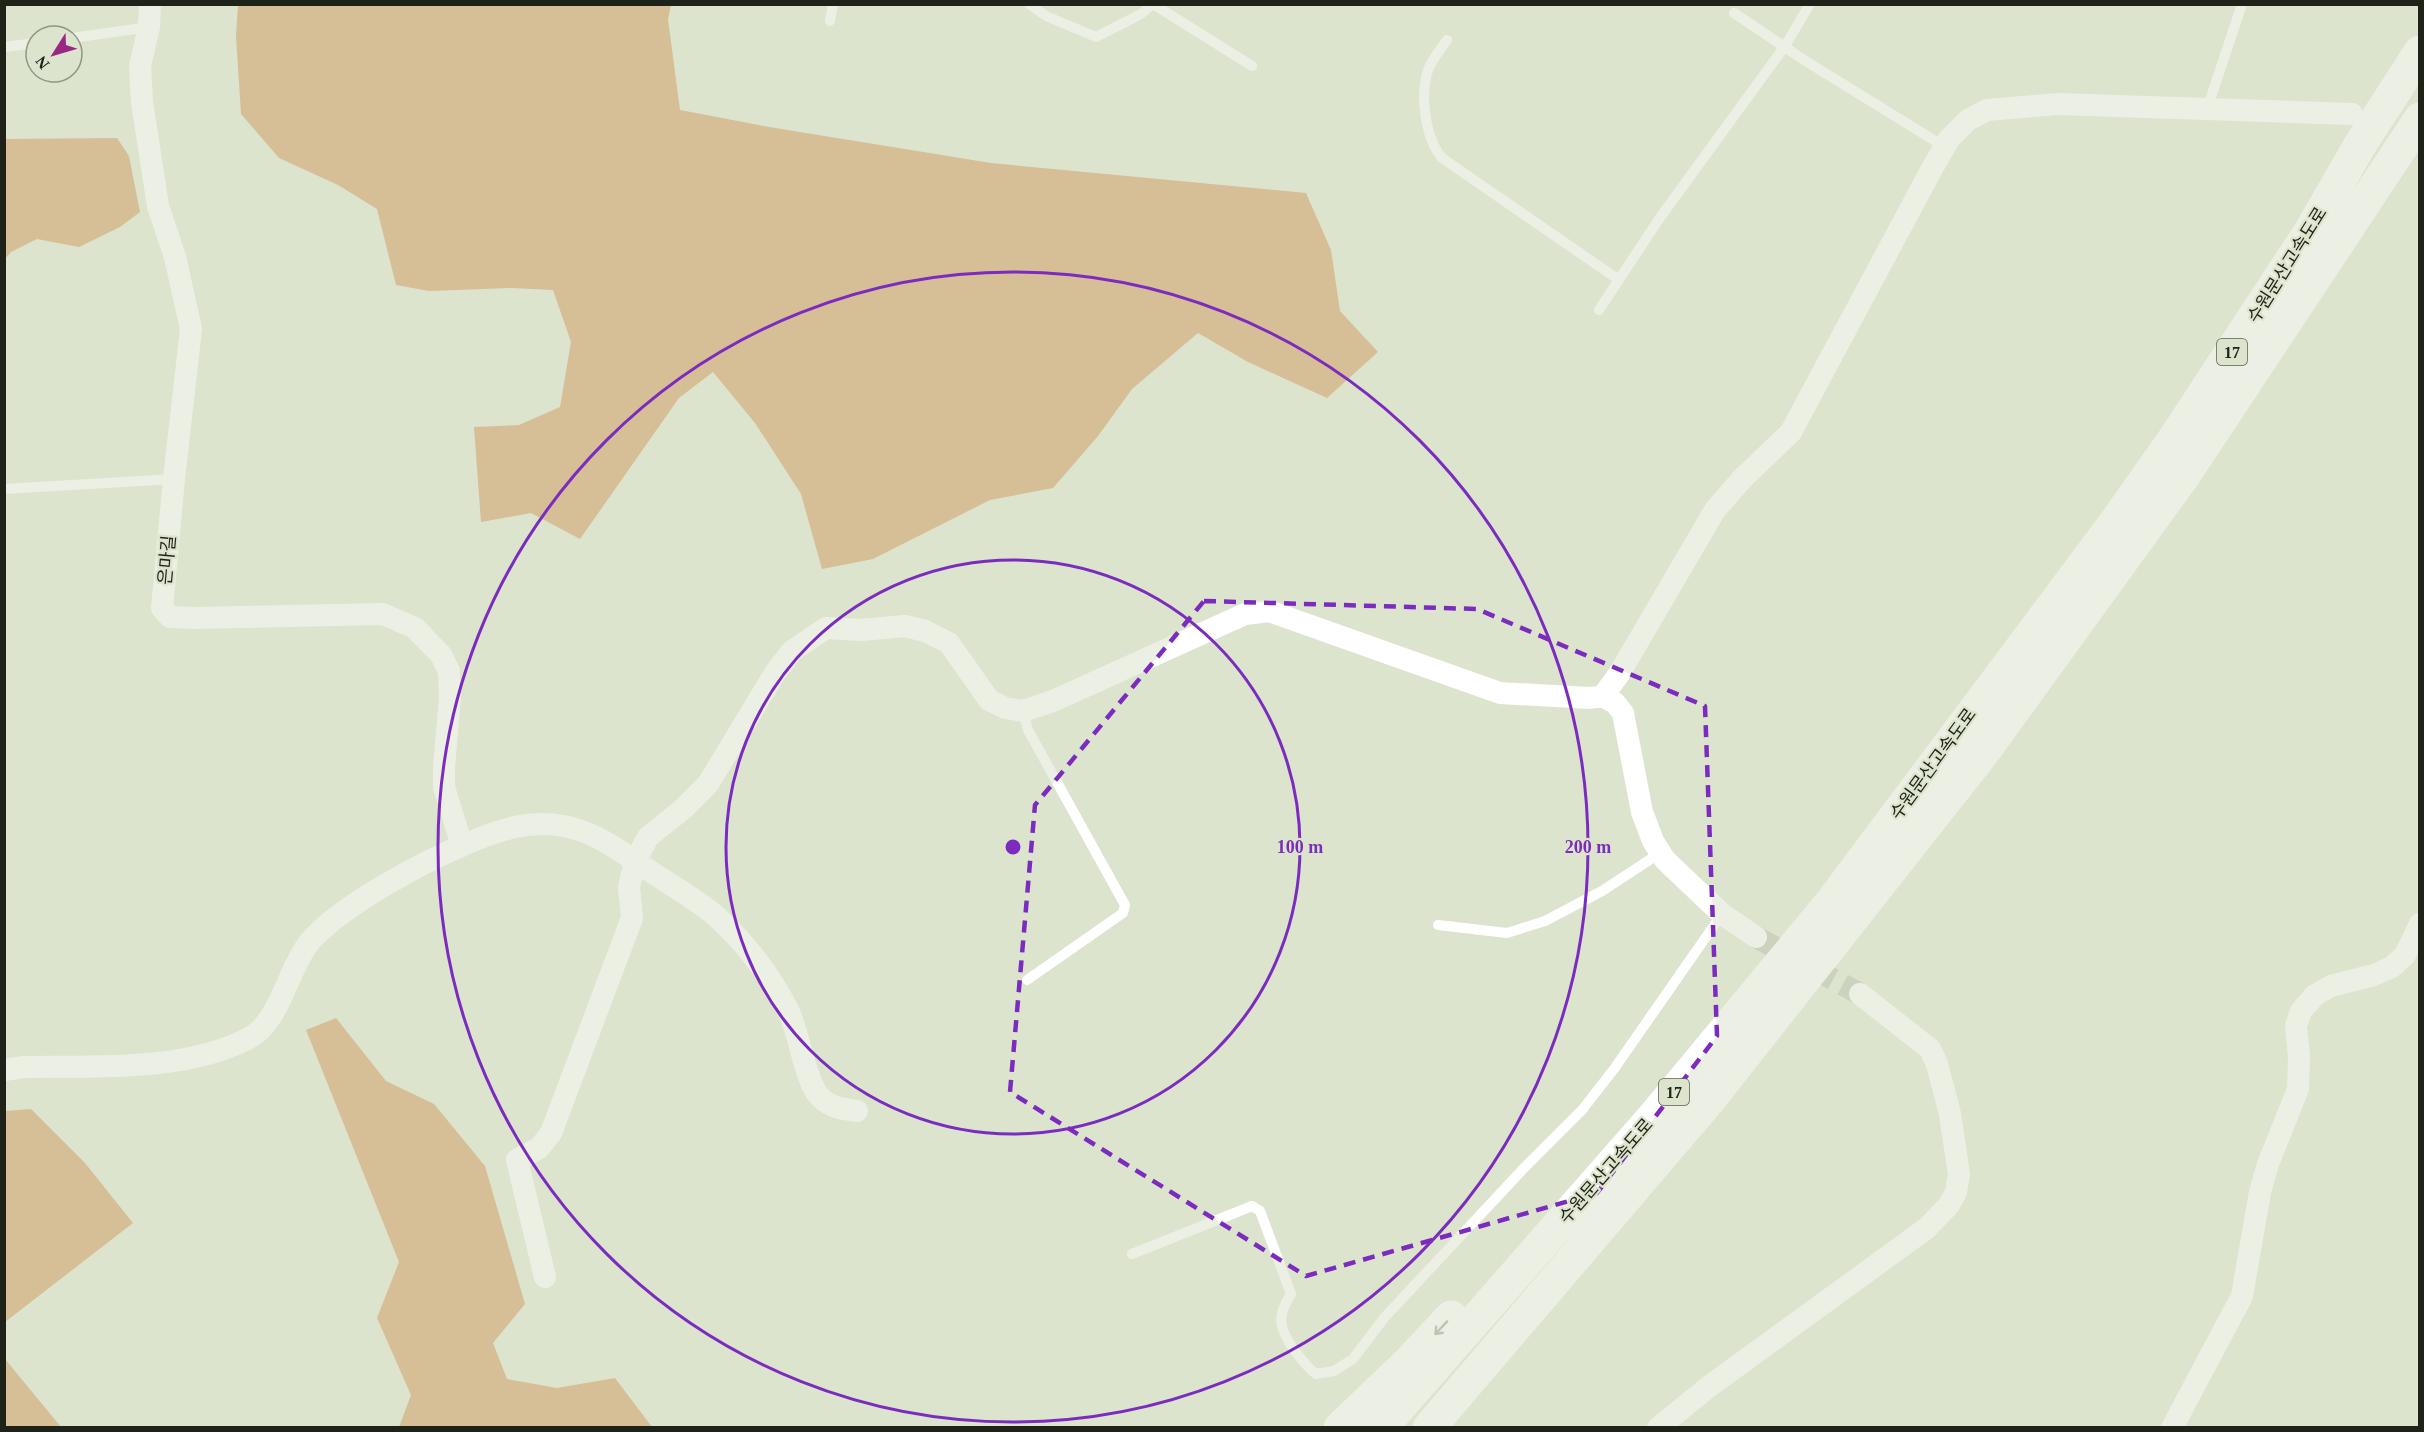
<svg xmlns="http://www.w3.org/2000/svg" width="2424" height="1432" viewBox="0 0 2424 1432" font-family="'Times New Roman','Noto Sans KR',serif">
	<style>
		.forest { fill: #ce9153 }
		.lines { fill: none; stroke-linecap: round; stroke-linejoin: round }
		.minor-tunnel { stroke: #b6bda9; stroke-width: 22; stroke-dasharray: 22 11; stroke-linecap: butt }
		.service { stroke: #fff; stroke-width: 10 }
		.minor { stroke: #fff; stroke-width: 22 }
		.motorway { stroke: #fff; stroke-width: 33 }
		.oneway { stroke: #9a9c98 }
		.marked { fill: none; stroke: #7b2cbf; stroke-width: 4.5; stroke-dasharray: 12 8; stroke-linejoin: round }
		.ring { fill: none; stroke: #7b2cbf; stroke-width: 3 }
		.labels { text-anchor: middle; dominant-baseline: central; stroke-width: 4.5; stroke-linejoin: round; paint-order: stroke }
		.shield { fill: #dce4cd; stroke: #585c4f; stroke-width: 1.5 }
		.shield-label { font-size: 16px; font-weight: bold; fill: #1f2219 }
		.street-label { font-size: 18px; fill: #1f2219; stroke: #dce4cd }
		.centre { fill: #7b2cbf; stroke: #dce4cd; stroke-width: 3 }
		.ring-label { font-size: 18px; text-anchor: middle; font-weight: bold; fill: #7b2cbf; stroke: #dce4cd; stroke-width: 4.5; stroke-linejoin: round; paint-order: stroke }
	</style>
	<rect width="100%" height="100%" fill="#dce4cd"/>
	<path class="forest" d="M 238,5 L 671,5 L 668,19 L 680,110 L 769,127 L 991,163 L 1306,193 L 1331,250 L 1340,311 L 1378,352 L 1327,398 L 1248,362 L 1198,333 L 1132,389 L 1098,436 L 1053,488 L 990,500 L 873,559 L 822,569 L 801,494 L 755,423 L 713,372 L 679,398 L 580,539 L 531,513 L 481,522 L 474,427 L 519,425 L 560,407 L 571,342 L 553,290 L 511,288 L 429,291 L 396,285 L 377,209 L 338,185 L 279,158 L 241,114 L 236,36 Z
		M 117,138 L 129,156 L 140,212 L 120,227 L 79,247 L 37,239 L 11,252 L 5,259 L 5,139 Z
		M 336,1018 L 386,1081 L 434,1104 L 485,1166 L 525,1304 L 493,1343 L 507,1379 L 557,1388 L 615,1378 L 652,1427 L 399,1427 L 411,1395 L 377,1318 L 399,1262 L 306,1030 Z
		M 31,1109 L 85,1163 L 133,1223 L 5,1322 L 5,1111 Z
		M 4,1359 L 5,1359 L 61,1427 L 5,1427 Z"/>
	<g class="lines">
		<path class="minor-tunnel" d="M 1756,937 L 1860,994"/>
		<path class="service" d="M 1029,4 L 1046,16 L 1096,37 L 1141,14 L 1153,4
			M 1153,4 L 1252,66
			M 1734,13 L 1804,60 L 1945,147
			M 830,21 L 833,4
			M 72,38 L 149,27
			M 1447,40 C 1441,49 1433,58 1429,68 C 1419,93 1425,138 1442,158 L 1619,280
			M 4,47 L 36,43
			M 2207,109 L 2242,4
			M 1599,310 L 1659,219 L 1785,46 L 1810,4
			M 4,489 L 174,479
			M 1023,711 L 1028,730 L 1125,905 L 1123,913 L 1027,980
			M 1438,925 L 1507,933 L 1545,921 L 1602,891 L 1660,853
			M 1132,1254 L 1252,1206 L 1260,1211 L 1291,1294 C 1276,1317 1279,1328 1294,1350 C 1301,1359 1307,1367 1316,1374 L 1334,1371 L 1353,1359 L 1384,1318 L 1524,1168 L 1582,1110 L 1614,1069 L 1722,914"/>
		<path class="minor" d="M 150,4 L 149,27 L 140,66 L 142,102 L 158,206 L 175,257 L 191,329 L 174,479 L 162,608 L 170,617 L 194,618 L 383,614 L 415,628 L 441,655 L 449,671 L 450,698 L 444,767 L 444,787 L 462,846
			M 1603,696 L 1615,703 L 1623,713 L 1642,812 L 1653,841 L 1665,860 L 1722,914 L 1756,937
			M 4,1070 L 24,1067 C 94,1066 185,1072 249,1038 C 279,1023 288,970 308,944 C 341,902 462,839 515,827 C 529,824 548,823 563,826 C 595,831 621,852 647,869 C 670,885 697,899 718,918 C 745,943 769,974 786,1006 C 800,1032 801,1066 816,1092 C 826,1107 841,1109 857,1111
			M 545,1277 L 517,1160 L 539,1148 L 551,1133 L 632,918 L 629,887 L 635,861 L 648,837 L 683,809 L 708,784 L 775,673 L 792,651 L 826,628 L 861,630 L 905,626 L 925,631 L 949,643 L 989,700 L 1005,708 L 1023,711 L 1053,701 L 1245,614 L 1269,611 L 1500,693 L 1590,698 L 1603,696 L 1619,674 L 1715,510 L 1741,480 L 1791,432 L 1929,174 L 1949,139 L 1968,120 L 1987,110 L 2058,104 L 2352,114
			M 1658,1428 L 1707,1388 L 1927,1228 L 1949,1205 L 1956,1192 L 1959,1174 L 1950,1114 L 1937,1064 L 1930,1049 L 1860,994
			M 2172,1428 L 2242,1296 L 2260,1192 L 2268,1164 L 2298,1089 L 2299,1056 L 2296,1026 L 2301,1011 L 2315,995 L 2331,986 L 2374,975 L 2392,967 L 2405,955 L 2420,924"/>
		<path class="motorway" d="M 1340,1428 L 1408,1363 L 1451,1317
			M 1381,1428 L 1655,1115 L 1833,900 L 2114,524 L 2174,439 L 2311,230 L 2360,145 L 2420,52
			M 1429,1428 L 1710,1099 L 1982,754 L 2185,474 L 2420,119"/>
	</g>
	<defs><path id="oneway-shaft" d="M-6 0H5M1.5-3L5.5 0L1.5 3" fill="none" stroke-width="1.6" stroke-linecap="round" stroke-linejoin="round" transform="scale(1.5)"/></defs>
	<use class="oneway" href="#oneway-shaft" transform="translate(1441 1328) rotate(133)"/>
	<path d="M0 0H2424V1432H0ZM 1204,601 L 1477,609 L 1705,706 L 1717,1036 L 1597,1193 L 1306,1276 L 1010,1092 L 1035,805 Z" fill="#dce4cd" fill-opacity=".55" fill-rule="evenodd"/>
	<path class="marked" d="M 1204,601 L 1477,609 L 1705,706 L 1717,1036 L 1597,1193 L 1306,1276 L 1010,1092 L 1035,805 Z"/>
	<g class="ring">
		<circle cx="1013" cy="847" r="287"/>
		<circle cx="1013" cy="847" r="575"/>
	</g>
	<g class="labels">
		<g class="shield">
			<rect x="2217" y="339" width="30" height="26" rx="4.5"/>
			<rect x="1659" y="1079" width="30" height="26" rx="4.5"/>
		</g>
		<g class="shield-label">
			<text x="2232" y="352">17</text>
			<text x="1674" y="1092">17</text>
		</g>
		<g class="street-label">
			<text transform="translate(2287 265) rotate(-58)">수원문산고속도로</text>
			<text transform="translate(167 560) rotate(-85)">은마길</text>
			<text transform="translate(1933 764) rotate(-54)">수원문산고속도로</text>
			<text transform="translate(1606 1171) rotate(-49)">수원문산고속도로</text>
		</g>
	</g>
	<circle cx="1013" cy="847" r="9" class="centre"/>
	<g class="ring-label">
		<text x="1300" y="853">100 m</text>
		<text x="1588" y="853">200 m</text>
	</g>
	<rect width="2424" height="1432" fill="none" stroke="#1f2219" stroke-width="12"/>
	<g transform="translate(54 54) rotate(233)"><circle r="28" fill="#dce4cd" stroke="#909685" stroke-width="1.5"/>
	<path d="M0-4.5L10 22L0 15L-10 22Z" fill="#9a2784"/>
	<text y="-9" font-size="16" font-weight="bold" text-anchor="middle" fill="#1f2219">N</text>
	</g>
</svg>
